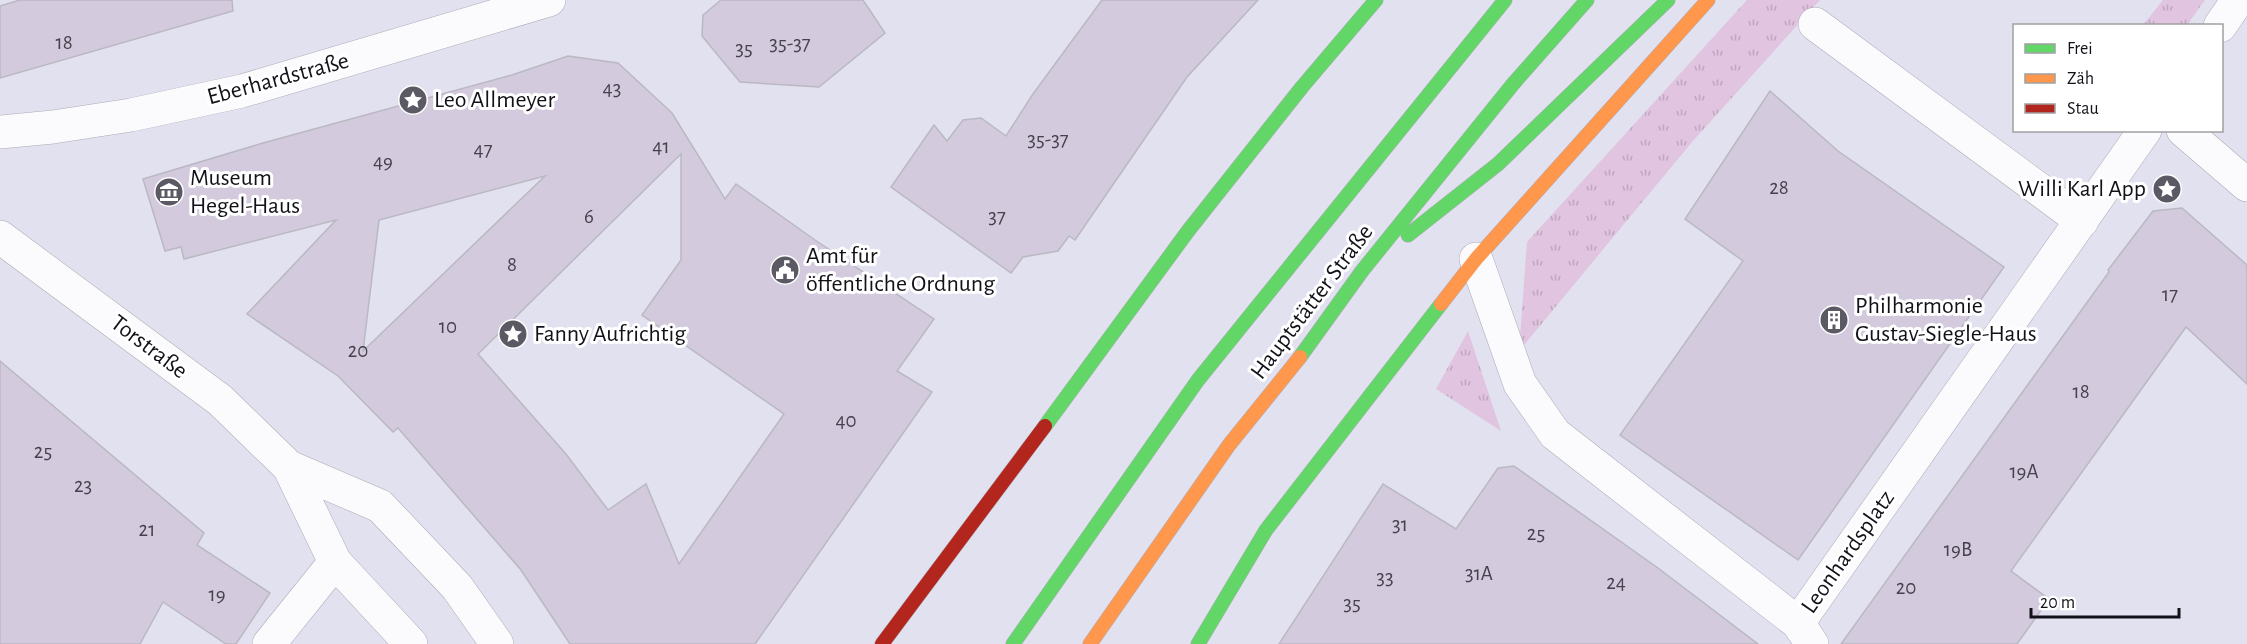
<svg xmlns="http://www.w3.org/2000/svg" width="2247" height="644" viewBox="0 0 2247 644" font-family="'Alegreya Sans',sans-serif">
	<style>
		.grass { fill: url(#grass-tufts) }
		.building { fill: #d3cadd; stroke: #bab8c2; stroke-width: 1.5; fill-rule: evenodd }
		.lines { fill: none; stroke-linecap: round; stroke-linejoin: round }
		.street-casing { stroke: #adabb6; stroke-width: 34 }
		.fast-casing { stroke: #adabb6; stroke-width: 15 }
		.slow-casing { stroke: #adabb6; stroke-width: 15 }
		.jam-casing { stroke: #adabb6; stroke-width: 15 }
		.street { stroke: #fbfafd; stroke-width: 33 }
		.fast { stroke: #63d668; stroke-width: 14 }
		.slow { stroke: #ff974d; stroke-width: 14 }
		.jam { stroke: #b3261e; stroke-width: 14 }
		.labels { text-anchor: middle; dominant-baseline: central; stroke-width: 6; stroke-linejoin: round; paint-order: stroke }
		.number-label { font-size: 21px; fill: #45424d }
		.street-label { font-size: 24px; fill: #121119; stroke: #fff }
		.poi-label { font-size: 24px; fill: #121119; stroke: #fff; text-anchor: start }
	</style>
	<defs>
		<pattern id="grass-tufts" width="24" height="20" patternUnits="userSpaceOnUse" patternTransform="scale(1.5)"><rect width="24" height="20" fill="#e1c4df"/><path d="M3 7l-1-3M5 7V3M7 7l1-3M15 17l-1-3M17 17v-4M19 17l1-3" fill="none" stroke="#c0a7bf"/></pattern>
	</defs>
	<rect width="100%" height="100%" fill="#e2e1ef"/>
	<path class="grass" d="M 1747,0 L 1820,0 L 1692,142 L 1519,351 L 1527,242 Z
		M 2163,0 L 2205,0 L 2187,25 L 2143,25 Z
		M 1468,331 L 1501,431 L 1436,389 Z"/>
	<path class="building" d="M 20,0 L 232,0 L 233,11 L 0,78 L 0,6 Z
		M 721,0 L 863,0 L 885,33 L 819,87 L 740,82 L 702,36 L 703,15 Z
		M 1102,0 L 1258,0 L 1187,77 L 1075,240 L 1069,236 L 1058,251 L 1023,257 L 1011,273 L 891,187 L 934,125 L 947,141 L 963,120 L 981,118 L 1006,136 L 1033,94 Z
		M 568,56 L 618,63 L 672,113 L 725,199 L 736,184 L 815,240 L 934,319 L 897,371 L 932,392 L 755,644 L 570,644 L 521,570 L 398,428 L 393,432 L 338,376 L 247,314 L 336,220 L 184,259 L 181,247 L 165,251 L 143,179 L 263,143 L 512,75 ZM 681,154 L 681,260 L 642,315 L 784,414 L 679,564 L 646,484 L 608,510 L 566,454 L 478,354 ZM 545,176 L 363,351 L 379,220 Z
		M 1770,91 L 1838,151 L 2004,267 L 1798,560 L 1620,435 L 1743,261 L 1685,219 Z
		M 2182,208 L 2247,265 L 2247,384 L 2186,327 L 2011,571 L 2049,599 L 2017,644 L 1841,644 L 2109,272 L 2108,270 L 2153,211 Z
		M 0,361 L 204,533 L 197,545 L 270,593 L 236,644 L 226,644 L 163,602 L 140,644 L 0,644 Z
		M 1514,466 L 1658,568 L 1758,644 L 1279,644 L 1383,484 L 1456,529 L 1498,468 Z"/>
	<g class="lines">
		<g class="street-casing">
			<path id="street" d="M 1815,24 L 2082,221
				M 2220,26 L 2238,0
				M 2183,130 L 2247,185
				M 0,132 L 53,127 L 131,115 L 242,91 L 549,0
				M 0,237 L 220,400 L 289,467 L 380,506 L 457,587 L 497,644
				M 1476,259 L 1520,384 L 1555,434 L 1798,623 L 1812,644
				M 289,467 L 335,562 L 411,644
				M 1798,623 L 2145,130
				M 269,644 L 335,562"/>
		</g>
		<g class="fast-casing">
			<path id="fast" d="M 1408,235 L 1498,164 L 1668,0
				M 1300,357 L 1362,271 L 1513,84 L 1587,0
				M 1045,426 L 1188,231 L 1302,87 L 1376,0
				M 1013,644 L 1198,380 L 1505,0
				M 1198,644 L 1266,530 L 1441,304"/>
		</g>
		<g class="slow-casing">
			<path id="slow" d="M 1441,304 L 1476,259 L 1708,0
				M 1090,644 L 1229,445 L 1300,357"/>
		</g>
		<g class="jam-casing">
			<path id="jam" d="M 882,644 L 1045,426"/>
		</g>
		<use href="#street" class="street"/>
		<use href="#fast" class="fast"/>
		<use href="#slow" class="slow"/>
		<use href="#jam" class="jam"/>
	</g>
	<defs>
		<g id="sight-disc" transform="scale(1.5)"><circle r="9.5" fill="#5b5a64" stroke="#fff"/><path d="M0-6L1.8-2.2L6-1.7L2.9 1.2L3.7 5.4L0 3.3L-3.7 5.4L-2.9 1.2L-6-1.7L-1.8-2.2Z" fill="#fff"/></g>
		<g id="museum-disc" transform="scale(1.5)"><circle r="9.5" fill="#5b5a64" stroke="#fff"/><path d="M0-6L6-3V-2H-6V-3ZM-5-1h2V3h-2ZM-1-1h2V3h-2ZM3-1h2V3H3ZM-6 4H6V6H-6Z" fill="#fff"/></g>
		<g id="civic-disc" transform="scale(1.5)"><circle r="9.5" fill="#5b5a64" stroke="#fff"/><path d="M-.6-6.5H3V-4.5H.6V-3L4-1V1h2V6H-6V1h2V-1L-.6-3ZM-1.2 2.5V6h2.4V2.5Z" fill="#fff"/></g>
		<g id="building-disc" transform="scale(1.5)"><circle r="9.5" fill="#5b5a64" stroke="#fff"/><path d="M-4-6H4V6H1V3H-1V6H-4ZM-2.5-4.3h1.7v1.8h-1.7ZM.8-4.3h1.7v1.8H.8ZM-2.5-1h1.7V.8h-1.7ZM.8-1h1.7V.8H.8Z" fill="#fff"/></g>
	</defs>
	<g fill-rule="evenodd">
		<use href="#sight-disc" x="413" y="100"/>
		<use href="#sight-disc" x="2167" y="189"/>
		<use href="#museum-disc" x="169" y="192"/>
		<use href="#civic-disc" x="785" y="270"/>
		<use href="#building-disc" x="1834" y="320"/>
		<use href="#sight-disc" x="513" y="334"/>
	</g>
	<g class="labels">
		<g class="number-label">
			<text x="64" y="42">18</text>
			<text x="790" y="43">35-37</text>
			<text x="744" y="48">35</text>
			<text x="612" y="88">43</text>
			<text x="1048" y="139">35-37</text>
			<text x="661" y="146">41</text>
			<text x="483" y="149">47</text>
			<text x="383" y="161">49</text>
			<text x="1779" y="187">28</text>
			<text x="589" y="216">6</text>
			<text x="997" y="216">37</text>
			<text x="512" y="264">8</text>
			<text x="2170" y="294">17</text>
			<text x="448" y="326">10</text>
			<text x="358" y="350">20</text>
			<text x="2081" y="391">18</text>
			<text x="846" y="420">40</text>
			<text x="43" y="451">25</text>
			<text x="2024" y="471">19A</text>
			<text x="83" y="485">23</text>
			<text x="1400" y="524">31</text>
			<text x="147" y="529">21</text>
			<text x="1536" y="533">25</text>
			<text x="1958" y="549">19B</text>
			<text x="1479" y="573">31A</text>
			<text x="1385" y="577">33</text>
			<text x="1616" y="582">24</text>
			<text x="1906" y="587">20</text>
			<text x="217" y="594">19</text>
			<text x="1352" y="603">35</text>
		</g>
		<g class="street-label">
			<text transform="translate(278 79) rotate(-15)">Eberhardstraße</text>
			<text transform="translate(1312 302) rotate(-53)">Hauptstätter Straße</text>
			<text transform="translate(149 347) rotate(37)">Torstraße</text>
			<text transform="translate(1848 552) rotate(-55)">Leonhardsplatz</text>
		</g>
		<g class="poi-label">
			<text x="434" y="100">Leo Allmeyer</text>
			<text x="190" y="178">Museum<tspan x="190" dy="28">Hegel-Haus</tspan></text>
			<text x="2146" y="189" text-anchor="end">Willi Karl App</text>
			<text x="806" y="256">Amt für<tspan x="806" dy="28">öffentliche Ordnung</tspan></text>
			<text x="1855" y="306">Philharmonie<tspan x="1855" dy="28">Gustav-Siegle-Haus</tspan></text>
			<text x="534" y="334">Fanny Aufrichtig</text>
		</g>
	</g>
	<rect x="2013" y="24" width="210" height="108" fill="#ffffff" stroke="#a0a0a3" stroke-width="1.5"/>
	<rect x="2025" y="44" width="30" height="9" fill="#63d668" stroke="#a0a0a3" stroke-width="1.5"/>
	<text x="2067" y="54" font-size="18" fill="#121119">Frei</text>
	<rect x="2025" y="74" width="30" height="9" fill="#ff974d" stroke="#a0a0a3" stroke-width="1.5"/>
	<text x="2067" y="84" font-size="18" fill="#121119">Zäh</text>
	<rect x="2025" y="104" width="30" height="9" fill="#b3261e" stroke="#a0a0a3" stroke-width="1.5"/>
	<text x="2067" y="114" font-size="18" fill="#121119">Stau</text>
	<path d="M2031 608v9h148v-9" fill="none" stroke="#121119" stroke-width="3"/>
	<text x="2040" y="608" font-size="18" fill="#121119" stroke="#ffffff" stroke-width="4.5" paint-order="stroke">20 m</text>
</svg>
